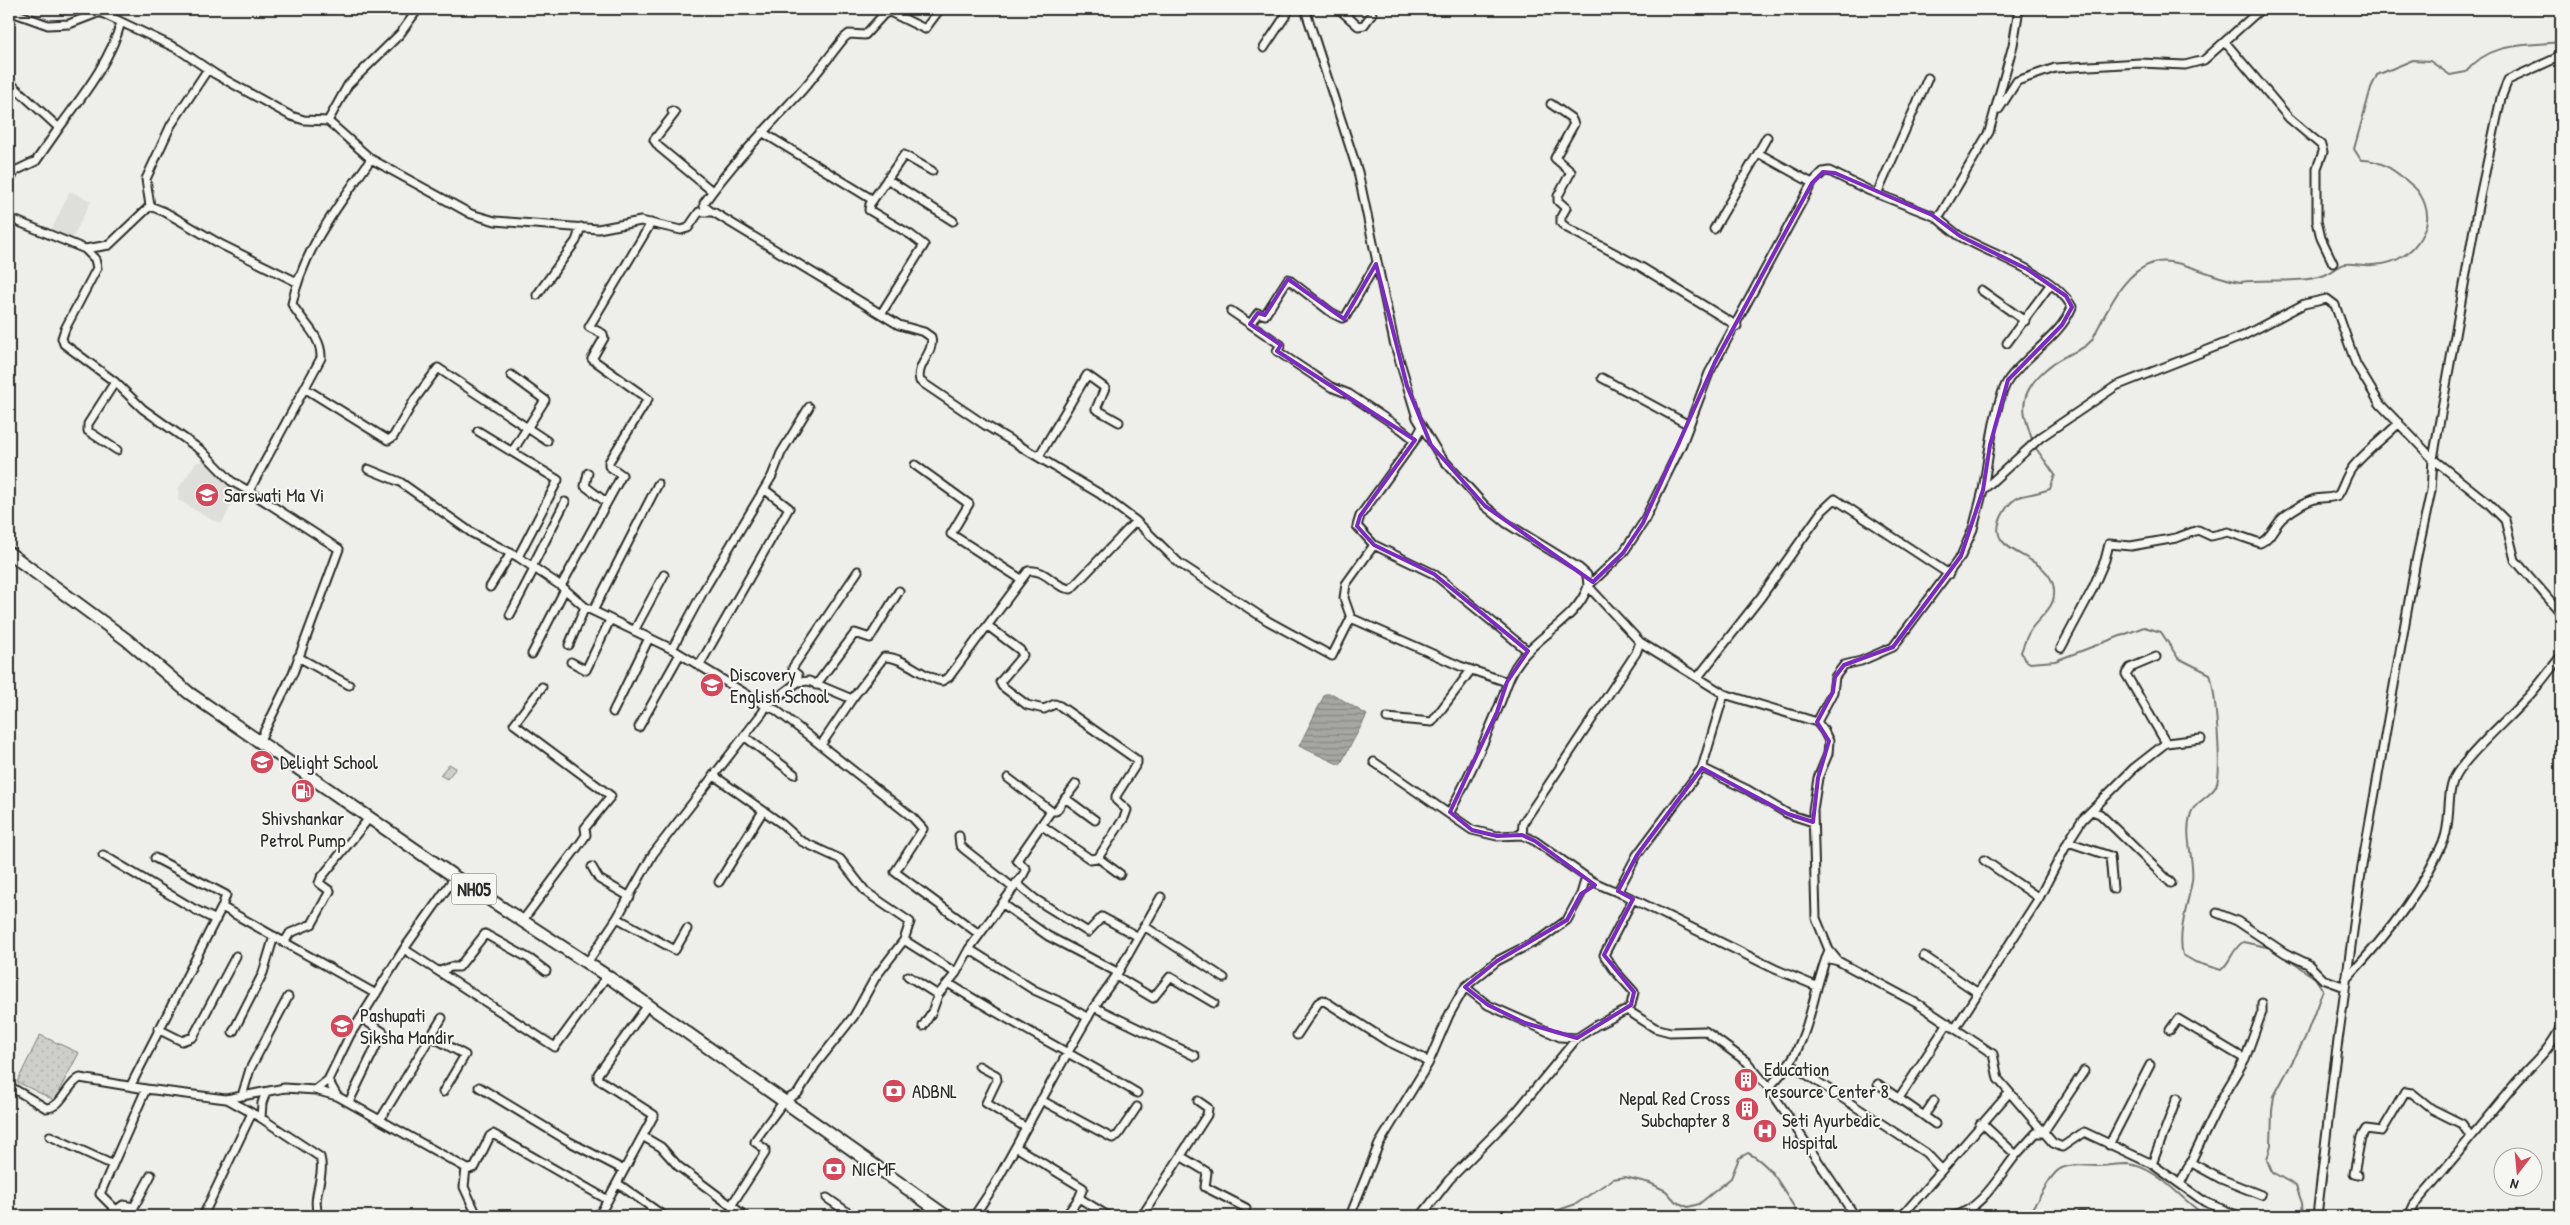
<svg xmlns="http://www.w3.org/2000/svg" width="2570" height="1225" viewBox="0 0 2570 1225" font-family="'Patrick Hand',sans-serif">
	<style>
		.built { fill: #dededb }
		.grass { fill: url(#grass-dots); stroke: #7c7c7a }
		.water { fill: url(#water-rules); stroke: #757573 }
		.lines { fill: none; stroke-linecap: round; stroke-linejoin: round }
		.stream { stroke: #757573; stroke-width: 2 }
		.minor-casing { stroke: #2b2b2b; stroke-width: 11 }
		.primary-casing { stroke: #2b2b2b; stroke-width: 15 }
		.minor { stroke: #f6f6f2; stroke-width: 7 }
		.primary { stroke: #f6f6f2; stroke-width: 11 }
		.marked { fill: none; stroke: #7b2cbf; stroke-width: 4; stroke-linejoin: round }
		.labels { text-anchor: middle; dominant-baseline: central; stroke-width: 4; stroke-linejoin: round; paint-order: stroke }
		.shield { fill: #f6f6f2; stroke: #686867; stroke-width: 1 }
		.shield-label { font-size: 18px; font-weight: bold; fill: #2b2b2b }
		.poi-label { font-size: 19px; fill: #2b2b2b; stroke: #f6f6f2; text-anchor: start }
	</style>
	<defs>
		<pattern id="grass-dots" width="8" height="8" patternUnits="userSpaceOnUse" patternTransform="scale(1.25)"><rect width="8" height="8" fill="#cececa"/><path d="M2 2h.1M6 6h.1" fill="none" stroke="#b1b1ae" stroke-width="1.8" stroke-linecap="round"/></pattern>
		<pattern id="water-rules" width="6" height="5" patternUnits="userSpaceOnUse" patternTransform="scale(1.25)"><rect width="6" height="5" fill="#a6a6a3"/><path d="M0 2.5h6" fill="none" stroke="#878785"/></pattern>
	</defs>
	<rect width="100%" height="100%" fill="#eeeeea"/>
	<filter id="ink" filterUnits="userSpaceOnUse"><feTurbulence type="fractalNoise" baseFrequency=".02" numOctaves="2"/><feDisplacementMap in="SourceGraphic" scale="10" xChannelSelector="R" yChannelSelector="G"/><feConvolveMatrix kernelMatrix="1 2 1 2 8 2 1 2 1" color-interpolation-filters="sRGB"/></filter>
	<g filter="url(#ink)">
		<path class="built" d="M 70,191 L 91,201 L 72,239 L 52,229 Z
			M 206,460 L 239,490 L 222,523 L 212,520 L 178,500 L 179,487 L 196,463 Z
			M 344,1015 L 350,1019 L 339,1036 L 334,1032 Z"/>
		<path class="grass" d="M 449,764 L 456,768 L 447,779 L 440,775 Z
			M 40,1035 L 79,1053 L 54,1100 L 17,1082 Z"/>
		<path class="water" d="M 1325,694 L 1333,694 L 1367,715 L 1340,765 L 1299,746 Z"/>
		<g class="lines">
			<path class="stream" d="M 2033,443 C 2028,424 2019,410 2028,391 C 2035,377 2050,364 2064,357 C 2073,351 2082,351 2090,342 C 2094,338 2096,331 2099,326 C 2111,303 2126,271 2153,263 C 2176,255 2216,280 2241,282 C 2264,279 2302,283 2322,276 C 2330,274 2336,265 2345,264 C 2354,263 2363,266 2372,265 C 2398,265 2419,249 2426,225 C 2430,213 2423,195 2414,187 C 2398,173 2382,159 2361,160 L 2354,149 L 2371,88 L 2377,75 L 2413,60 L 2430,61 L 2450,75 L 2466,72 C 2491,41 2526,46 2561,42
				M 2035,447 L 2055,475 L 2050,489 C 2039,493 2031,494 2021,496 C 2014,498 2007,506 2004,512 C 1977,557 2051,550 2054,590 C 2056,609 2038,617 2030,631 C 2026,637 2024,645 2021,652 L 2024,659 L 2030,663 L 2055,661 L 2144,627 L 2161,632 L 2178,658 L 2210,674 C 2215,690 2223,773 2216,786 C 2210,798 2195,801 2191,813 C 2183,836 2195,860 2192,881 C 2188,904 2177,934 2183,955 L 2195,962 L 2221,970 C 2231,962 2232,949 2243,942 L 2271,948
				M 2283,956 L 2315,978 L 2323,990 L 2305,1038 L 2274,1096 L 2272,1111 L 2271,1145 L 2267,1160 L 2272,1172 L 2296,1186 L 2302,1203 L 2303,1216
				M 1541,1216 L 1576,1204 L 1613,1179 L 1625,1177 L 1650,1183 L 1666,1191 L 1676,1202 L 1688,1207 L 1699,1204 L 1731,1178 L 1739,1158 L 1748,1153 C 1772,1165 1782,1188 1796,1210 L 1794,1216
				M 2025,1216 C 2039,1205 2048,1174 2062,1168 C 2072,1163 2085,1166 2096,1166 C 2106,1166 2117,1164 2127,1164 C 2157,1166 2181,1200 2206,1216"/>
			<g class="minor-casing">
				<path id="minor" d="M 1305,9 L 1358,172 L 1394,342 L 1417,418 L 1440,456 L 1485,506 L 1506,523 L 1579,568 L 1587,575 L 1588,586 L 1640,642 L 1636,653 L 1523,823 L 1522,835 L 1535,841 L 1586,877 L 1581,894 L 1567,920 L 1544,937 L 1497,961 L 1465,987 L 1449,1015 L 1428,1064 L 1379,1144 L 1350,1216
					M 1339,9 L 1358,26 L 1364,25 L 1372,14
					M 9,11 L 48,25 L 69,24 L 100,12 L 178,49 L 215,74 L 291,116 L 304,120 L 328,121
					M 2225,42 L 2289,118 L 2321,145 L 2323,152 L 2317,168 L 2317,221 L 2321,238 L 2333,263
					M 1264,48 L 1290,9
					M 9,82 L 59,128 L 36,161 L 15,171 L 9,182
					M 1551,104 L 1571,118 L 1574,124 L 1555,158 L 1571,172 L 1558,196 L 1558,201 L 1566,208 L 1561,217 L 1561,223 L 1567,228 L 1641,267 L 1737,326
					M 1999,109 L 2017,81 L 2055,68 L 2140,63 L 2185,65 L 2204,60 L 2261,9
					M 672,111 L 675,113 L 654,140 L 659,147 L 712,191
					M 59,128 C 83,95 110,62 121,22
					M 762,132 L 873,200
					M 1758,153 L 1767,137
					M 371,159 L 471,214 L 495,221 L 598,229 L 641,221 L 681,230 L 688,228 L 699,212 L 713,212 L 899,325 L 924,332 L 931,337 C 935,353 915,365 920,381 L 985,425 L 1100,494 L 1136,521 L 1179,563 L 1268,621 L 1332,656 L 1351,618 L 1460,666 L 1507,682
					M 887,179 L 953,221
					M 1877,194 L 1928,78
					M 150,206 L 146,179 L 171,125 L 208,69
					M 710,211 L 704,206 L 704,203 C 732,164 763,132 795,98 C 813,79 828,58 844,38 L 849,34 L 865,35 L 884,14 L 890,12 L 925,29 L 940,9
					M 1936,217 C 1944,224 1952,231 1961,237 C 1994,256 2053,273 2072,307 C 2060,337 2028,353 2009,379 C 1994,401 1988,462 1983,490
					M 9,218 L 85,249 L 95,259 L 97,268 L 65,329 L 62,338 L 64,344 L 115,382 L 143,409 L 202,451 L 231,481 L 249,491
					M 651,223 L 589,327 L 603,334 L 604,338 L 592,359 L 648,399 L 609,462 L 609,466 L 622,475 L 561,586 L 585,607 L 672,649 L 766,706 L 776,710 L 912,817 L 923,829 L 895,872 L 979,934
					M 1714,229 L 1758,153 L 1812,183
					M 85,249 L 109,245 L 150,206 L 165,212 L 222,245 L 297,282
					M 1981,290 L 2025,321
					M 537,295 L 576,241 L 581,227
					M 1231,311 L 1281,345 L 1277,351 L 1331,387 L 1349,394 L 1401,429 L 1415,440
					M 881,314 L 924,245 L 911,235 L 869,210 L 870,204 L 904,155 L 932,171
					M 1250,324 L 1258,313 L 1265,315 L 1288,279 L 1332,313 L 1342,318 L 1346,316 L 1376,264
					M 2007,343 L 2050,285
					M 511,375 L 545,400 L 512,452
					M 1602,378 L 1689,425
					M 115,382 L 88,424 L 88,431 L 117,450
					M 306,389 L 388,440 L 393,437 L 415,399 L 438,368 L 547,441
					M 478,431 L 558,480 L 518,557
					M 1039,456 L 1087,375 L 1105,388 L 1096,409 L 1119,422
					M 915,465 L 969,504 L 951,534 L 1021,579
					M 368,469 L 400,482 L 472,533 L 518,557 L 561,586
					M 588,473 L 585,486 L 606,502
					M 1374,545 L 1434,574 L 1528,651
					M 532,567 L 565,502
					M 490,587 L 511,553
					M 593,611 L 658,484
					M 510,615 L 534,569
					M 1351,618 L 1344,598 L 1346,584 L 1374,545 L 1357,526 L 1360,516 L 1415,440 L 1422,427
					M 988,626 L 1020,650 L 1023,655 L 1000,682 L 1002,686 L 1027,705 L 1044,709 L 1055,704 L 1060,706 L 1137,760 L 1137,763 L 1116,796 L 1116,800 L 1127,810 L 1124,818 L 1098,858 L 1090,859 L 1041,825
					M 634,631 L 664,575
					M 1640,642 L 1724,694 L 1817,722
					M 569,645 L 585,607
					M 2061,648 L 2092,590 L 2105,560 L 2109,544 L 2131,546 L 2176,538 L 2198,530 L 2211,536 L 2228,532 L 2260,543 C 2272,538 2274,524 2285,516 C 2294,509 2305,502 2315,499 C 2322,497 2332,499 2338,495 C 2342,491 2346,475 2352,468 C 2365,452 2384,438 2399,423
					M 672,649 L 704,590 L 772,476 L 781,453 L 809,407
					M 532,654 L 565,589
					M 298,657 L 349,685
					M 2156,657 L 2130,668 L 2126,674 L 2166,743
					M 571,662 L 586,670 L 610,620
					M 699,666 L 789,508 L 764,489
					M 1698,677 L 1761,597 L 1822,511 L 1835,499 L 1949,574
					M 798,682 L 798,675 L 793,671 L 793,667 L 858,571
					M 816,685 L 855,633 L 870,638 L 899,591
					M 613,712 L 649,638
					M 1387,718 L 1432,722 L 1471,670
					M 639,727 L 680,654
					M 744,736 L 794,774
					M 260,740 L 293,673 L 339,549 L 249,491 L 321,358 C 322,336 302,322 292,304 C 304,247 338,207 371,159 L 328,121 L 348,85 L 400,34 L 418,9
					M 821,745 L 852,699
					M 1374,762 L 1472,830 L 1497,836 L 1522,835
					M 1702,768 L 1748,790 L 1788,814 L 1813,822
					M 713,775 L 782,824 L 801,841 L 840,859 L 866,892 L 910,922 L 904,940
					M 1008,778 L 1051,811
					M 1065,798 L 1095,820
					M 2092,811 L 2100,814 L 2171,883
					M 1450,812 C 1467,780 1483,745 1497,711 C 1505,693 1508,675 1521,659 C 1540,634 1578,618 1588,586 L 1623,553 L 1643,523 L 1682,444 L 1709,373 L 1812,183 L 1823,172 L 1829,171 L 1870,191 L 1936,217 L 1941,214 L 1989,132 L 2013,45 L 2019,9
					M 959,836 L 960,845 L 964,849 L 1012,887
					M 2068,842 L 2110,856 L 2113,889
					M 103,855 L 194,909 L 216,920
					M 155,858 L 226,895 L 222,907
					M 1098,858 L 1120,874
					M 1984,860 L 2039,898
					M 592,867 L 599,879 L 630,897
					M 455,877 L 404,949 L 350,1035 L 328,1080 L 337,1096 L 466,1168 L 464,1187 L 475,1211 L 474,1216
					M 1586,877 C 1600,887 1618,891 1633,899 L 1604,955 L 1615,971 L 1634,992 L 1631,1005 L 1627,1010
					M 719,882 L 763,811
					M 1016,883 L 1035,899 L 1088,932 L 1102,917 L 1137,936
					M 1618,891 L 1637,855 L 1702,768 L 1724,694
					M 1633,899 L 1775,969 L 1816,986
					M 1003,904 L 1048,936 L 1117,972
					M 2217,913 L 2237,921 L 2285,953 L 2308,964 L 2323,979 L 2345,987
					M 617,918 L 675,950 L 687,929
					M 523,920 L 582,841 L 586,835 L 585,828 L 611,796 L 514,724 L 542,687
					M 1144,926 L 1224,978
					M 284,943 L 290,933 L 312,924 L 330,891 L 319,883 L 321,878 L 370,817
					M 404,949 L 555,1047 L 607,976
					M 969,949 L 1034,990 L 1063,1003 L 1088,1018
					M 1924,956 L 1978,993
					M 1826,958 L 1838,961 L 1829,950
					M 1838,961 L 1918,1004 L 1993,1054 L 1998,1079 L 2053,1143 L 2062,1147 L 2084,1132 L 2152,1164 L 2205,1202 L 2239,1216
					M 587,963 L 617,918 L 653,854 L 763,712 L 766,706 L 798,682 L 809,681 L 852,699 L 884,657 C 905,657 922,677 942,681 L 949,677 L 1028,571 C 1046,568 1054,588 1071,589 L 1136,521
					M 440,971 L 451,967 L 459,967 L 485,934 L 530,959 L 546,971
					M 908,976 L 938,995 L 956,973 L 969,949 L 1023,875 L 1026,869 L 1017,860 L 1051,811 L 1056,811 L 1076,784
					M 1116,976 L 1153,998 L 1170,977 L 1214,1003
					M 2346,979 C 2385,938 2422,892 2444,840 C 2452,819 2445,791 2457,773 C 2472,750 2506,721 2525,700 C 2538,687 2549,671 2561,656
					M 948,983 C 1009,1022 1074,1055 1137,1093
					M 1465,987 L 1488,1005 L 1560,1037 L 1577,1038 L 1597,1025 L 1627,1010 L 1655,1028 L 1670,1032 L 1705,1031 L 1747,1062 L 1769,1088
					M 1094,1007 L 1195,1056
					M 923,1026 L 932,1012 L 938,995
					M 1956,1027 L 2039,898 L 2068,842 L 2082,820 L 2134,768 L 2166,743 L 2201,739
					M 158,1029 L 182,1041 L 193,1037 L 236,956
					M 2170,1030 L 2178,1019 L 2245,1059
					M 233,1032 L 263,973 L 274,936
					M 1297,1035 L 1318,1003 L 1323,1000 L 1387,1041 L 1423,1058 L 1428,1064
					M 432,1037 L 465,1055 L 443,1092
					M 1789,1063 L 1926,1153 L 1942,1170
					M 979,1066 L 996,1075 L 997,1080 L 986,1103 L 1025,1127
					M 1878,1084 L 1924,1116 L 1934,1101
					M 131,1085 L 222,907 L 376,994
					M 9,1086 L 46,1108 C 62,1108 67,1084 80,1078 L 146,1089 L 100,1194 L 116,1210 L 116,1216
					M 479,1087 L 568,1141 L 624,1170
					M 146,1089 L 226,1099 L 285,1088 L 315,1090 L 337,1096
					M 315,1090 L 328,1080
					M 242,1096 L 250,1069 L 288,997
					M 1899,1098 L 1948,1023
					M 227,1099 L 261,1118 L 320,1157 C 326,1177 310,1198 319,1216
					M 1041,1100 L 1112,1138 L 1118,1135 L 1137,1107
					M 349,1102 L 383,1032 L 361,1018
					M 1924,1116 L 1935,1124
					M 261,1118 L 262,1103 L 266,1092
					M 380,1120 L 442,1018
					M 1980,1124 L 1986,1127 L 2016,1155 L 2036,1133 L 2043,1133 L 2084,1071
					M 50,1136 L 111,1164
					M 644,1137 L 661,1147 L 678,1166 L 745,1216
					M 2109,1145 L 2150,1065
					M 1016,1147 L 1083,1188 L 1079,1198
					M 1182,1157 L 1207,1172 L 1205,1187 L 1246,1208
					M 2190,1162 L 2221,1179 L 2261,1195
					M 2152,1164 L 2177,1098
					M 467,1170 L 475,1167 L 490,1136 L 493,1134 L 608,1200
					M 2358,1175 L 2354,1174 L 2361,1137 L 2366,1129 L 2382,1131 L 2405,1092 L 2412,1093 L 2432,1109 L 2462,1124 L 2471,1137
					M 617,1183 L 664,1216
					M 2180,1184 L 2223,1096 L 2245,1059 L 2262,1012 L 2262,1003
					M 827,1198 L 853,1216
					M 731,1206 L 765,1153 L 765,1149 L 755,1142 L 756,1139 L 784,1101 L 798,1093 L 816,1064 L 854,1016 L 875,978 L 904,940 L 956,973
					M 116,1210 L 123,1205 L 134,1207 L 151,1175
					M 203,1216 L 252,1113
					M 599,1216 L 654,1115 L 598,1079 L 598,1074 L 648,1005
					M 974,1216 L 994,1186 L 1068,1052 L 1094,1007 L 1116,976 L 1161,897
					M 1066,1216 L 1079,1198 L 1108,1216
					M 1142,1216 L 1207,1115 L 1208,1108 L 1198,1101
					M 1421,1216 L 1449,1180 L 1517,1111 L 1577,1038
					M 1855,1216 L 1769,1088 C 1775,1080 1783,1073 1789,1064 C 1811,1031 1814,987 1829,950 L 1816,918 L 1813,810 L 1818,778 L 1828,754 L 1829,741 L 1824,731 L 1817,722 L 1833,692 L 1835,677 L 1844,665 L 1861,661 L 1893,647 L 1961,556 L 1973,529 L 1983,490 L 2041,437 L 2116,386 L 2243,336 L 2304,304 L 2327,299 L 2335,305 L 2356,364 L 2380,404 L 2433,459 L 2478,206 L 2501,98 L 2508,80 L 2561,56
					M 1902,1216 L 2009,1093
					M 1953,1216 C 1981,1210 1999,1176 2016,1155
					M 2080,1216 L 2083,1216
					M 2317,1216 L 2333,1077 L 2362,866 L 2416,561 L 2431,491 L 2433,459 L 2488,503 L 2505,520 L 2515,560 L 2561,613
					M 2409,1216 L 2414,1205 C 2448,1166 2481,1125 2514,1085 C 2531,1065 2550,1051 2561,1026"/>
			</g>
			<g class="primary-casing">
				<path id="primary" d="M 9,553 L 127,640 L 189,693 L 455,877 L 607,976 L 946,1216"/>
			</g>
			<use href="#minor" class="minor"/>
			<use href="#primary" class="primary"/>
		</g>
	</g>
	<path class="marked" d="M 1823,172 L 1835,173 L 1932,215 L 1960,236 L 2027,269 L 2066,296 L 2072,307 L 2062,325 L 2008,380 L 1990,445 L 1983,490 L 1961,556 L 1893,647 L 1844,665 L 1835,677 L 1833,692 L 1817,722 L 1829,741 L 1818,778 L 1813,822 L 1788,814 L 1702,768 L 1637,855 L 1618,891 L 1633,899 L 1604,955 L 1634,992 L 1631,1005 L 1577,1038 L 1525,1023 L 1488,1005 L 1465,987 L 1497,961 L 1567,920 L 1581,894 L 1595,885 L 1535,841 L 1522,835 L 1497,836 L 1472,830 L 1450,812 L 1497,712 L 1507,682 L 1528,651 L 1434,574 L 1374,545 L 1357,526 L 1360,516 L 1415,440 L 1277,351 L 1281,345 L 1250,324 L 1258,313 L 1265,315 L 1288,279 L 1344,319 L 1376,264 L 1407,386 L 1431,445 L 1485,506 L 1593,582 L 1623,553 L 1643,523 L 1715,362 L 1812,183 Z"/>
	<defs>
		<g id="school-disc" transform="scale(1.25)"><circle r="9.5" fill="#d1495b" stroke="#f6f6f2"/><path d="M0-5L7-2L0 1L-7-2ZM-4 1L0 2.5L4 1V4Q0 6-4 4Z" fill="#fff"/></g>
		<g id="fuel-disc" transform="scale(1.25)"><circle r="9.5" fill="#d1495b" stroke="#f6f6f2"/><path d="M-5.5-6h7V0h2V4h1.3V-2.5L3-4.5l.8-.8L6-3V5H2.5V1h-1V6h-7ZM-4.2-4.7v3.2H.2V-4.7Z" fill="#fff"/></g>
		<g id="building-disc" transform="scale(1.25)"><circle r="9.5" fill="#d1495b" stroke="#f6f6f2"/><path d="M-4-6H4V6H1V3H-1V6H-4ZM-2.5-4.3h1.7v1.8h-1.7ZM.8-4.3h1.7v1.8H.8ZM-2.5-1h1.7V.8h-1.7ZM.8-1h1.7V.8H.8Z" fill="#fff"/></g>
		<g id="bank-disc" transform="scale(1.25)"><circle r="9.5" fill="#d1495b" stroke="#f6f6f2"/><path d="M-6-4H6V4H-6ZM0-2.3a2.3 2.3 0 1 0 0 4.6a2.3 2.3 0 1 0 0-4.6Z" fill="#fff"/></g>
		<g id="hospital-disc" transform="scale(1.25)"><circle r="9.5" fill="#d1495b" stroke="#f6f6f2"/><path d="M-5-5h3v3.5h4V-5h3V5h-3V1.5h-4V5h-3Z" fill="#fff"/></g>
	</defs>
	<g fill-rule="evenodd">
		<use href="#school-disc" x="207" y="495"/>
		<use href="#school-disc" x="712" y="685"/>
		<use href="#school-disc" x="262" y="762"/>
		<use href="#fuel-disc" x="303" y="791"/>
		<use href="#school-disc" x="342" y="1026"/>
		<use href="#building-disc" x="1746" y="1080"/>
		<use href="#bank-disc" x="894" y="1091"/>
		<use href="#building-disc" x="1747" y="1109"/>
		<use href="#hospital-disc" x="1765" y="1131"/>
		<use href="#bank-disc" x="834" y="1169"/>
	</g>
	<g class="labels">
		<rect class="shield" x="451.5" y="873.5" width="45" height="31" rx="4"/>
		<g class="shield-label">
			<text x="474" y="889">NH05</text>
		</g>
		<g class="poi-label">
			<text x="224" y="495">Sarswati Ma Vi</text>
			<text x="730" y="674">Discovery<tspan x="730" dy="22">English School</tspan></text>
			<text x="280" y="762">Delight School</text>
			<text x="303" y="818" text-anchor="middle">Shivshankar<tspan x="303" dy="22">Petrol Pump</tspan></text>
			<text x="360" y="1015">Pashupati<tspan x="360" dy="22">Siksha Mandir</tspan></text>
			<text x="1764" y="1069">Education<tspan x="1764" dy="22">resource Center 8</tspan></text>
			<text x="912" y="1091">ADBNL</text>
			<text x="1730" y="1098" text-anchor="end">Nepal Red Cross<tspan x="1730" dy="22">Subchapter 8</tspan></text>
			<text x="1782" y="1120">Seti Ayurbedic<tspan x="1782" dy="22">Hospital</tspan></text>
			<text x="852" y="1169">NICMF</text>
		</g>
	</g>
	<rect width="2570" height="1225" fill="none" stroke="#f6f6f2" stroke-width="30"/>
	<rect x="15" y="15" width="2540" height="1195" fill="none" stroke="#2b2b2b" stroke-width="2" filter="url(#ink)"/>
	<g transform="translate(2518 1172) rotate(196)"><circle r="24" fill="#f6f6f2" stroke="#a5a5a2"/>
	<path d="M0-4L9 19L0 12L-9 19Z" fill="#d1495b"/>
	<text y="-8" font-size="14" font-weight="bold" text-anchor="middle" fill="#2b2b2b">N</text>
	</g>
</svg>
